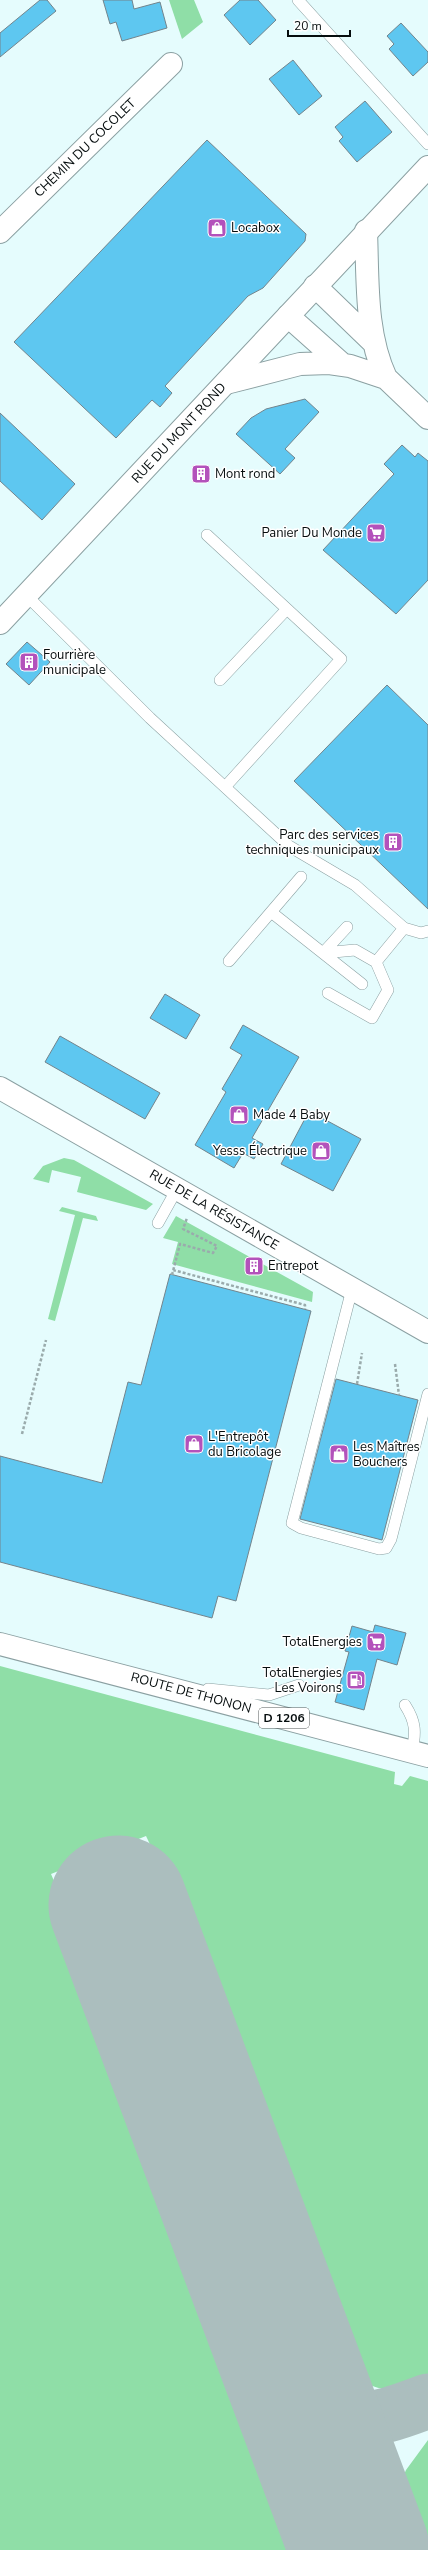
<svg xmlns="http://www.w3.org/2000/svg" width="428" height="2550" viewBox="0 0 428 2550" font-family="'Nunito Sans',sans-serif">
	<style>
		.green { fill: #8fdea7 }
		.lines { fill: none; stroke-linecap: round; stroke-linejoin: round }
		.taxiway { stroke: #abbebe; stroke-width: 55 }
		.runway { stroke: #abbebe; stroke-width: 139 }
		.building { fill: #5ec7f0; stroke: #73848c }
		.lane-casing { stroke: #8ba0a2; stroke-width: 12 }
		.street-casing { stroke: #8ba0a2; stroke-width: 24 }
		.secondary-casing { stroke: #8ba0a2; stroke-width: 24 }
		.primary-casing { stroke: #8ba0a2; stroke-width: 24 }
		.path { stroke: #9aabac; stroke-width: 2.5; stroke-dasharray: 3 2; stroke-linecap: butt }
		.lane { stroke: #fff; stroke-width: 11 }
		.street { stroke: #fff; stroke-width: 22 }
		.secondary { stroke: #fff; stroke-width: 22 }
		.primary { stroke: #fff; stroke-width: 22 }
		.labels { text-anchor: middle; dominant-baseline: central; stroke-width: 3; stroke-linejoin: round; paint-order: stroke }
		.shield { fill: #fff; stroke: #515656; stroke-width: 1 }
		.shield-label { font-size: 12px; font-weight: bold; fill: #060d0e }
		.street-label { font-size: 13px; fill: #060d0e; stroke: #fff }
		.poi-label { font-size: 13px; fill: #060d0e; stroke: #fff; text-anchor: start }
	</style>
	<rect width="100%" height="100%" fill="#e5fcfd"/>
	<path class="green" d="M 169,0 L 194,0 L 203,22 L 182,39 Z
		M 64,1158 L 74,1160 L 153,1204 L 146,1210 L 77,1192 L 81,1177 L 52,1170 L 49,1183 L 33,1179 L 43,1166 Z
		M 62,1207 L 96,1216 L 98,1221 L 83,1218 L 55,1321 L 48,1319 L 75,1215 L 59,1211 Z
		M 176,1216 L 313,1292 L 312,1302 L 172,1264 L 178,1242 L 163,1238 Z
		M 0,1666 L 395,1772 L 394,1784 L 402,1786 L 410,1776 L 428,1781 L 428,2379 C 401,2389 383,2396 358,2378 L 209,1965 L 198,1966 C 199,1927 184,1894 169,1859 L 159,1863 L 146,1836 L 51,1874 L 60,1895 L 52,1898 L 295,2550 L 0,2550 Z
		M 428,2440 L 428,2550 L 425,2550 L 400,2484 L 406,2470 Z"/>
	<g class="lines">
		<path class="taxiway" d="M 294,2374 C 336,2433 368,2424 428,2401"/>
		<path class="runway" d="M 118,1905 L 360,2550"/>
	</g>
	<path class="building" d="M 40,0 L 47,0 L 56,11 L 0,57 L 0,33 Z
		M 103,0 L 132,0 L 134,9 L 160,2 L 167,28 L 122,41 L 116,22 L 110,24 Z
		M 240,0 L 258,0 L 276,20 L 250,45 L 224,15 Z
		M 401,23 L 428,52 L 428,62 L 413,76 L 389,49 L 394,44 L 387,36 Z
		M 293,60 L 322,96 L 299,115 L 269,79 Z
		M 365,101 L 392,132 L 357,162 L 339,141 L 343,137 L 335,127 Z
		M 207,140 L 306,234 L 305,241 L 263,288 L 248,296 L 165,386 L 172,393 L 160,407 L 152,400 L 116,438 L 14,342 Z
		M 305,399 L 319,412 L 285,449 L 295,458 L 280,474 L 236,434 L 251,418 L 266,409 Z
		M 0,413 L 75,484 L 42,520 L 0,481 Z
		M 402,445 L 415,457 L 418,453 L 428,461 L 428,580 L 396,614 L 323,550 L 394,474 L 384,464 Z
		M 27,642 L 50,662 L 29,685 L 6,664 Z
		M 387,685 L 428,725 L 428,909 L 294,781 Z
		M 165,994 L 200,1015 L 186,1039 L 150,1018 Z
		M 243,1025 L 299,1057 L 252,1138 L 263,1144 L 254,1159 L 243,1153 L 234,1168 L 195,1145 L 226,1092 L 222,1089 L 242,1055 L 230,1048 Z
		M 60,1036 L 160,1093 L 145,1119 L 45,1062 Z
		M 309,1111 L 361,1139 L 333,1191 L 281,1164 Z
		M 170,1274 L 311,1311 L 236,1601 L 218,1596 L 212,1618 L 0,1562 L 0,1456 L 102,1483 L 128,1382 L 141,1385 Z
		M 336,1379 L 418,1400 L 382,1540 L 300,1519 Z
		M 375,1625 L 406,1633 L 397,1665 L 377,1659 L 364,1710 L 335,1702 L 349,1652 L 345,1651 L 352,1626 L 373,1632 Z"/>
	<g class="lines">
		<g class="lane-casing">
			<path id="lane" d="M 298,0 L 428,144
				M 207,535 L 341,659 L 225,787
				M 26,595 L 150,718 L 289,846 L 355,885 L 404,928 L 421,933 L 428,931
				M 220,680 L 287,609
				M 301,877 L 271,912 L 362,984
				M 347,927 L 323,953 L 355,950 L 376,962 L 404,928
				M 229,961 L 271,912
				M 328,993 L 372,1018 L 388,990 L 376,962
				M 158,1223 L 177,1189
				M 352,1289 L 292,1523 L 301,1528 L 379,1549 L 386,1548 L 391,1539 L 428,1394
				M 208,1689 L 269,1695 L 299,1685
				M 405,1705 C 416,1722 416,1732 412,1752"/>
		</g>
		<g class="street-casing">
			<path id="street" d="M 366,231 C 368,281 365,333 386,378
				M 0,232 L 171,64
				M 315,286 L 373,342
				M 288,316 L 343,365
				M 226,383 L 300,364 L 329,363 L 350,366 L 386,378 L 428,418"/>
		</g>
		<g class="secondary-casing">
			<path id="secondary" d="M 0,623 L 428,167
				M 0,1088 L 428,1332"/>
		</g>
		<g class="primary-casing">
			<path id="primary" d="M 0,1644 L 428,1756"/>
		</g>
		<path class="path" d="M 173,1270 L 305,1305 L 305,1309
			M 172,1275 L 180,1244 L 213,1253 L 217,1246 L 183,1229 L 187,1218
			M 395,1364 L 399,1395
			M 357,1384 L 362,1353
			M 22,1434 L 46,1340"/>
		<use href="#lane" class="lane"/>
		<use href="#street" class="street"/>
		<use href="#secondary" class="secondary"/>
		<use href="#primary" class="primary"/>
	</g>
	<defs>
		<g id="shop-square" transform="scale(1)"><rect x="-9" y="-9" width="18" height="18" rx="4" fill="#b352bb" stroke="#fff"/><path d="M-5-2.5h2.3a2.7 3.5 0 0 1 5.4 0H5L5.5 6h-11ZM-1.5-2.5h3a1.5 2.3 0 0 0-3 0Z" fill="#fff"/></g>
		<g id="building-square" transform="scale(1)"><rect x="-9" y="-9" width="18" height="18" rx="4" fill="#b352bb" stroke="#fff"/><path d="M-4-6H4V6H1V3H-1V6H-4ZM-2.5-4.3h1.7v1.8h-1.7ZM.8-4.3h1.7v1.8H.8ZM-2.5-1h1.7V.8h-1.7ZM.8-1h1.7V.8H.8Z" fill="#fff"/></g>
		<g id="supermarket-square" transform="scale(1)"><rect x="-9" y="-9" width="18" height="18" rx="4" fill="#b352bb" stroke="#fff"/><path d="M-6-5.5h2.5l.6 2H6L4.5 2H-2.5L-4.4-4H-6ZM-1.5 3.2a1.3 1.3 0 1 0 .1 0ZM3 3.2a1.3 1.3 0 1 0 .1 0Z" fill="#fff"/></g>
		<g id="fuel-square" transform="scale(1)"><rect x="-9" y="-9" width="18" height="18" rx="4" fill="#b352bb" stroke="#fff"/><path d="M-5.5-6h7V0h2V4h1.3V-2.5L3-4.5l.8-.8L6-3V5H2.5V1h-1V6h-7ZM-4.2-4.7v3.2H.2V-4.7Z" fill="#fff"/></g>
	</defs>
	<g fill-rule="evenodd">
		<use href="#shop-square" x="217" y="228"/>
		<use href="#building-square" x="201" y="474"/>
		<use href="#supermarket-square" x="376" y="533"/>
		<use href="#building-square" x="29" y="662"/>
		<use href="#building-square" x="393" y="842"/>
		<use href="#shop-square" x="239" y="1115"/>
		<use href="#shop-square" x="321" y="1151"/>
		<use href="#building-square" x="254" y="1266"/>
		<use href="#shop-square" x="194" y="1444"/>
		<use href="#shop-square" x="339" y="1454"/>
		<use href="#supermarket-square" x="376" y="1642"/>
		<use href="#fuel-square" x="356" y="1680"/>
	</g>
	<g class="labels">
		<rect class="shield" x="259" y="1708" width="50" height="20" rx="3"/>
		<g class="shield-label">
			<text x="284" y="1718">D 1206</text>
		</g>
		<g class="street-label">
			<text transform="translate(85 148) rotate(-44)">CHEMIN DU COCOLET</text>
			<text transform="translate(179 433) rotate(-47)">RUE DU MONT ROND</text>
			<text transform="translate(214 1210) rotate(30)">RUE DE LA RÉSISTANCE</text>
			<text transform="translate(191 1693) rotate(15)">ROUTE DE THONON</text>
		</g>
		<g class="poi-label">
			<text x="231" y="228">Locabox</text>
			<text x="215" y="474">Mont rond</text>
			<text x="362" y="533" text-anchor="end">Panier Du Monde</text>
			<text x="43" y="655">Fourrière<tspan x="43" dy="15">municipale</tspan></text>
			<text x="379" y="835" text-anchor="end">Parc des services<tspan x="379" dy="15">techniques municipaux</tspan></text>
			<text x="253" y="1115">Made 4 Baby</text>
			<text x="307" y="1151" text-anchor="end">Yesss Électrique</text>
			<text x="268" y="1266">Entrepot</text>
			<text x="208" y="1437">L'Entrepôt<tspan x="208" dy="15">du Bricolage</tspan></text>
			<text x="353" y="1447">Les Maîtres<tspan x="353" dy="15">Bouchers</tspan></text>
			<text x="362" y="1642" text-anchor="end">TotalEnergies</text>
			<text x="342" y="1673" text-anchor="end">TotalEnergies<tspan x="342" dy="15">Les Voirons</tspan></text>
		</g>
	</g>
	<path d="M288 30v6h62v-6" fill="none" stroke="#060d0e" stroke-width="2"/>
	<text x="294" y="30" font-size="12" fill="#060d0e" stroke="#ffffff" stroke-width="3" paint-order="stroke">20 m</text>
</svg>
